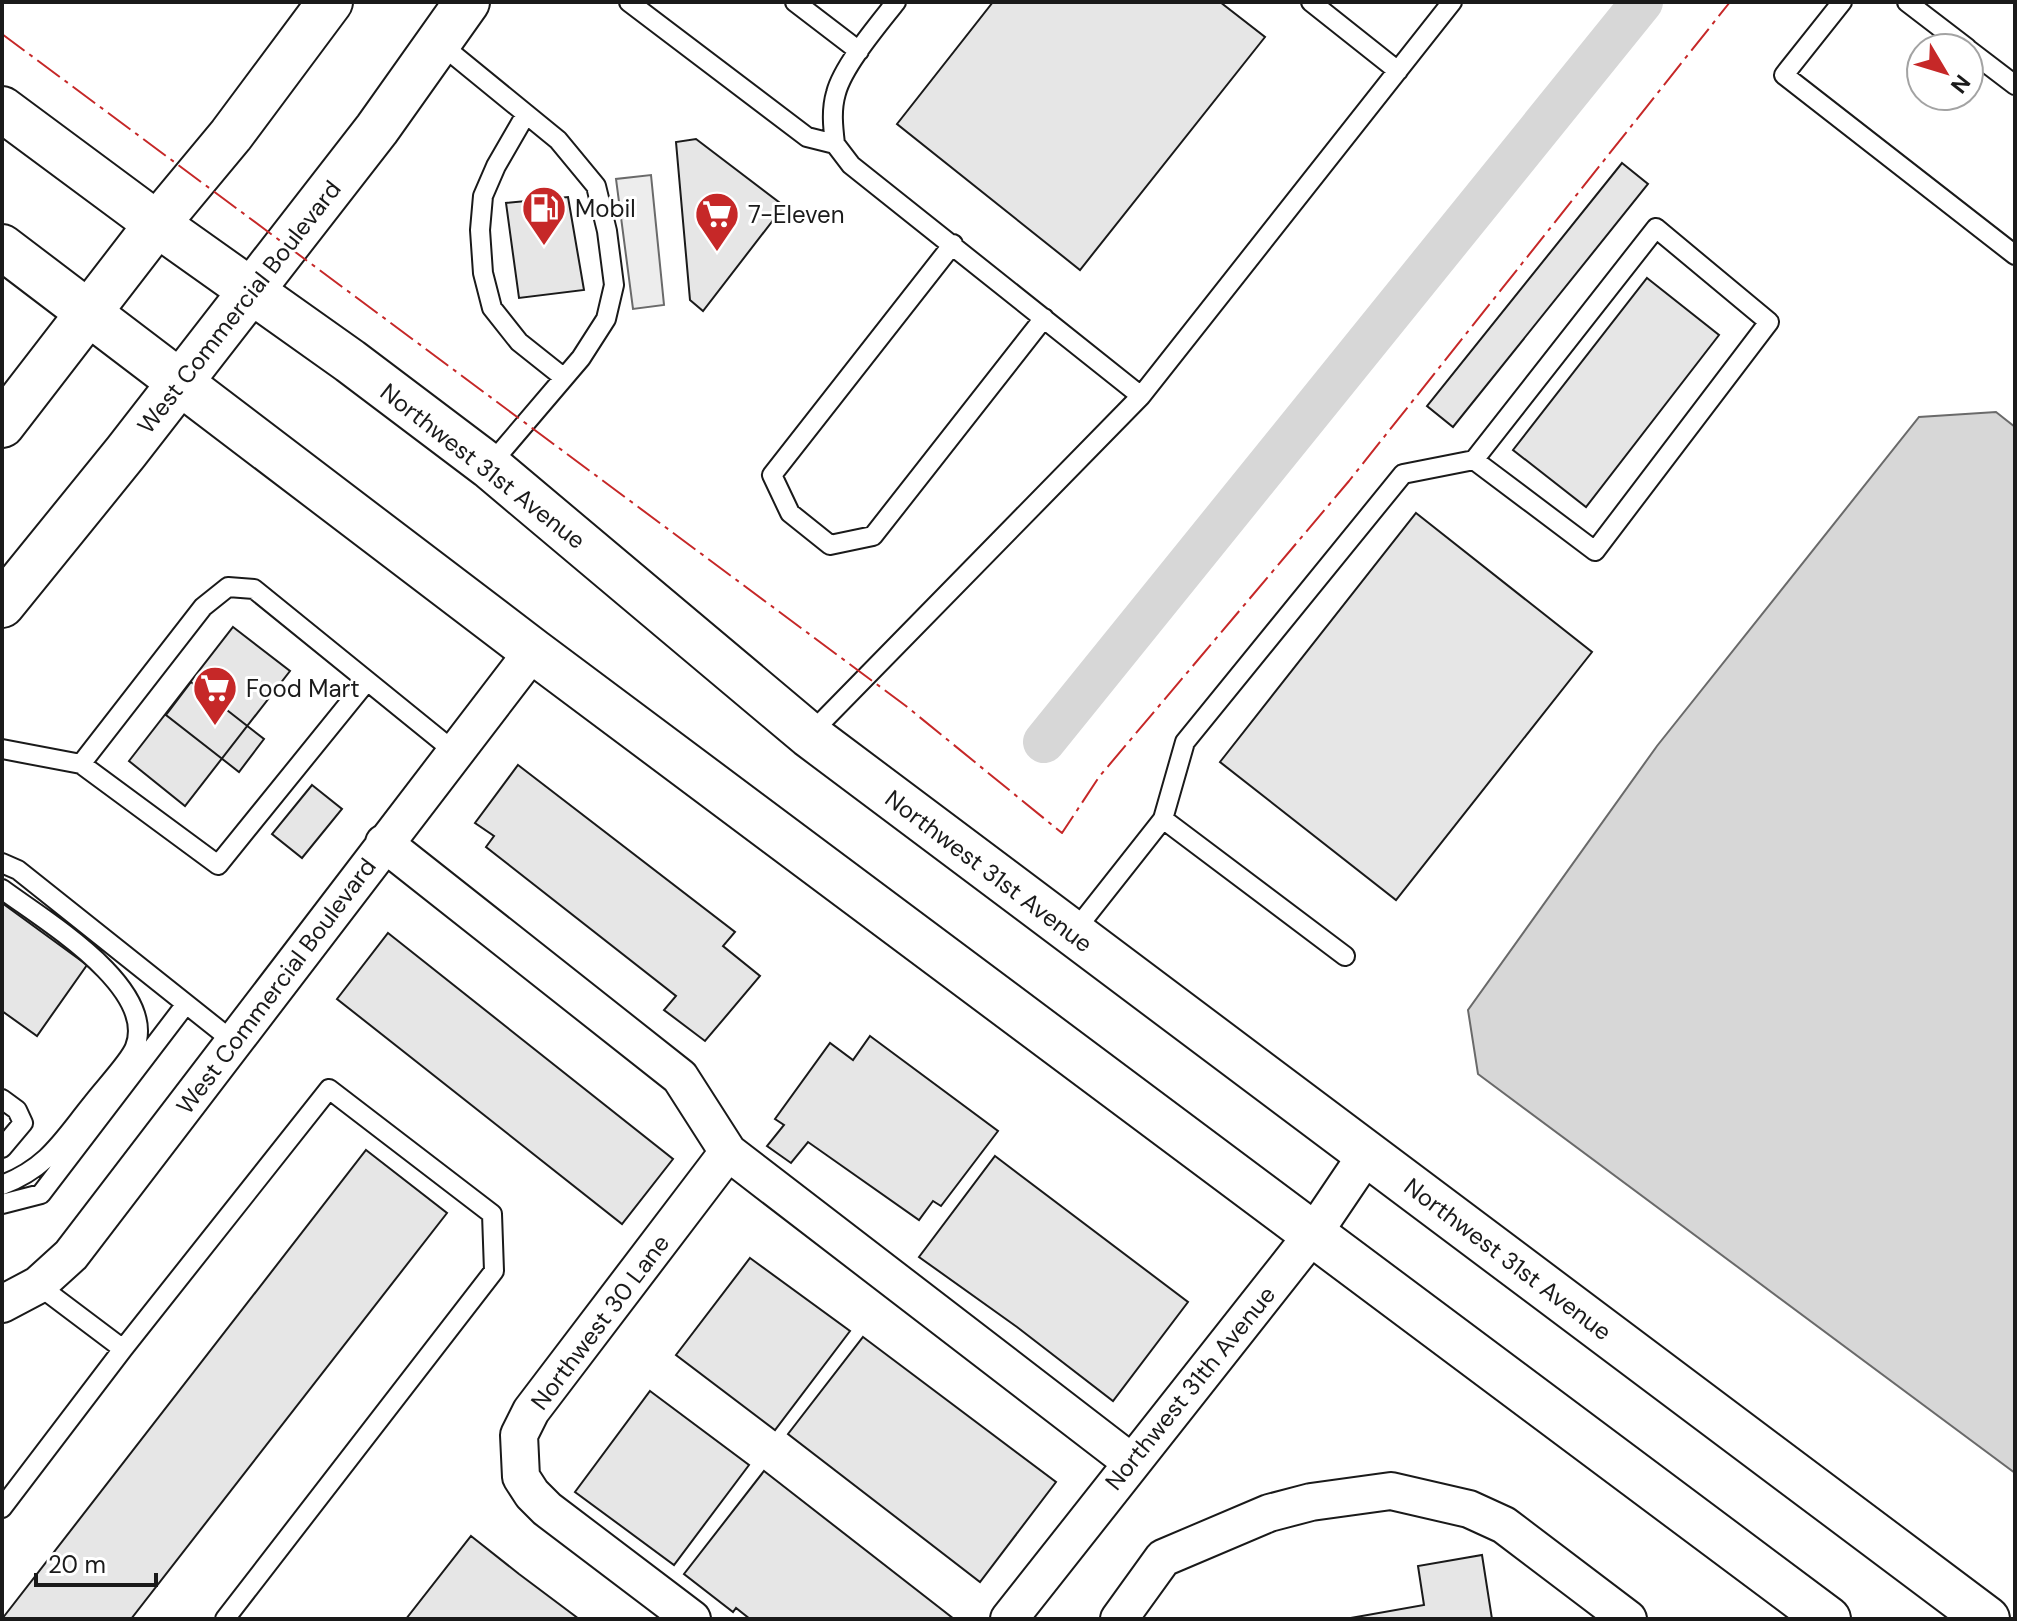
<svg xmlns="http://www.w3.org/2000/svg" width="2017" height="1621" viewBox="0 0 2017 1621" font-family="'DM Sans',sans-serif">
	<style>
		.built { fill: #ededed; stroke: #6a6a6a; stroke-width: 2 }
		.water { fill: #d7d7d7; stroke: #6a6a6a; stroke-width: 2 }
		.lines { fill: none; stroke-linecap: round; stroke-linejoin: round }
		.canal { stroke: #d7d7d7; stroke-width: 42 }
		.building { fill: #e6e6e6; stroke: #1a1a1a; stroke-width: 2 }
		.lane-casing { stroke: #1a1a1a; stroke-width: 22 }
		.street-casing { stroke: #1a1a1a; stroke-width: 40 }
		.primary-casing { stroke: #1a1a1a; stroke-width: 48 }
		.highway-casing { stroke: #1a1a1a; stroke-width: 48 }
		.lane { stroke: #fff; stroke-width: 18 }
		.street { stroke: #fff; stroke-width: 36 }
		.primary { stroke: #fff; stroke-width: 44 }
		.highway { stroke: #fff; stroke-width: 44 }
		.power { stroke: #c62828; stroke-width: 2; stroke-dasharray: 28 6 4 6; stroke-linecap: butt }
		.labels { text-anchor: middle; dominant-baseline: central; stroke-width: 6; stroke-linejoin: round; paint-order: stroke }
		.poi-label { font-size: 24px; fill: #1a1a1a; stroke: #fff; text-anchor: start }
		.street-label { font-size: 24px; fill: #1a1a1a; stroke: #fff }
	</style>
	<rect width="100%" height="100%" fill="#fff"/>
	<path class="built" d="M 651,175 L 664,305 L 633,309 L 616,179 Z"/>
	<path class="water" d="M 1996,412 L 2015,427 L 2015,1473 L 1478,1074 L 1468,1010 L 1657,746 L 1919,417 Z"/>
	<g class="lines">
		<path class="canal" d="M 1044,742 L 1642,2"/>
	</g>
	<path class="building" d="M 993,2 L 1220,2 L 1265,37 L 1080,270 L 897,124 Z
		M 696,139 L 784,206 L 703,311 L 690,300 L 676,142 Z
		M 1622,163 L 1648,184 L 1453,427 L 1427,406 Z
		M 568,197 L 584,290 L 519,298 L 506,203 Z
		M 1647,278 L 1719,335 L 1586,507 L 1513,450 Z
		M 1416,513 L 1592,652 L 1396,900 L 1220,762 Z
		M 233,627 L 290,671 L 185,806 L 129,761 Z
		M 191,682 L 264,739 L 239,772 L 166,715 Z
		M 518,765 L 735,932 L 723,946 L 760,976 L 705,1041 L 664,1010 L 676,996 L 486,847 L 494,836 L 475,823 Z
		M 312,785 L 342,809 L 302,858 L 272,834 Z
		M 2,903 L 87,965 L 37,1036 L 2,1011 Z
		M 388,933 L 673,1159 L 622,1224 L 337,999 Z
		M 870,1036 L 998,1131 L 941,1206 L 933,1201 L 919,1220 L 808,1142 L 791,1163 L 767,1146 L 784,1125 L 775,1119 L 830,1043 L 853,1060 Z
		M 366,1150 L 447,1213 L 131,1619 L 2,1619 Z
		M 995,1156 L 1188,1302 L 1113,1401 L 1017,1327 L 919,1257 Z
		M 750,1258 L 850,1331 L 775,1430 L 676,1355 Z
		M 863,1337 L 1056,1482 L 980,1582 L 788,1434 Z
		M 650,1391 L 749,1465 L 674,1565 L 575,1492 Z
		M 764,1471 L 954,1619 L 750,1619 L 736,1608 L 733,1612 L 684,1574 Z
		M 471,1536 L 519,1574 L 579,1619 L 406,1619 Z
		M 1482,1555 L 1492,1619 L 1345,1619 L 1424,1605 L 1418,1566 Z"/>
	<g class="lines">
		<g class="lane-casing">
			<path id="lane" d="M 629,2 L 807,137 L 835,144 C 833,127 831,110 836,93 C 843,66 878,25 896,2
				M 795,2 L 859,51
				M 1311,2 L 1398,71
				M 1842,2 L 1784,75 L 2015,255
				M 1907,2 L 1967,48
				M 438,42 L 558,140 L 596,186 L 607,231 L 614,285 L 606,319 L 581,358 L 489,466
				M 1969,50 L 2015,85
				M 526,114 L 496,166 L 483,196 L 480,230 L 483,273 L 492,308 L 519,342 L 563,377
				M 835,144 L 851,165 L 1141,396
				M 953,244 L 772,475 L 790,513 L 830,545 L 873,536 L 1044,318
				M 367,681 L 218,865 L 81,764 L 203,607 L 228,587 L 254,589 L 455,752
				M 809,735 L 1141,396 L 1452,2
				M 2,749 L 81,764
				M 1163,819 L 1345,956
				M 2,863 L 18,870 L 234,1042
				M 2,889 C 42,919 158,987 135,1047 C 130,1061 101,1091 91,1105 C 62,1141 47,1168 2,1185
				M 1073,933 L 1163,819 L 1185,742 L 1403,474 L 1474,460 L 1656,228 L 1769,322 L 1595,551 L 1474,460
				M 2,1099 L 17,1110 L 23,1123 L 2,1148
				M 2,1204 L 41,1194 L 186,1004
				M 38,1285 L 123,1349
				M 2,1508 L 123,1349 L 329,1089 L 492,1214 L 494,1271 L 225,1619"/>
		</g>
		<g class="street-casing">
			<path id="street" d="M 384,843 L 680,1077 L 728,1152 L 1131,1462
				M 2,1304 L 38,1285 L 71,1255 L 533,651
				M 692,1619 L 547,1509 L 532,1494 L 521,1477 L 519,1435 L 531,1411 L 728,1152
				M 1009,1619 L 1313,1234 L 1367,1154
				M 1119,1619 L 1163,1558 L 1269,1513 L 1311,1502 L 1391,1491 L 1469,1509 L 1504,1525 L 1628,1619"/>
		</g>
		<g class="primary-casing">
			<path id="primary" d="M 2,109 L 157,224 L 350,361 L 489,466 L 809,735 L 1987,1619
				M 2,247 L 533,651 L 1828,1619"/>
		</g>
		<g class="highway-casing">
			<path id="highway" d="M 2,425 L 157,224 L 231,135 L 330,2
				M 2,605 L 126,452 L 377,129 L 467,2"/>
		</g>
		<use href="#lane" class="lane"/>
		<use href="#street" class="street"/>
		<use href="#primary" class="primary"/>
		<use href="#highway" class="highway"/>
		<path class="power" d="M 2,34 L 906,706 L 1062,833 L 1099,777 L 1349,481 L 1730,2"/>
	</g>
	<defs>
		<g id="fuel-pin" transform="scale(2.3)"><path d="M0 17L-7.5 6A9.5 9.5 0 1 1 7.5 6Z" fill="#c62828" stroke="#fff"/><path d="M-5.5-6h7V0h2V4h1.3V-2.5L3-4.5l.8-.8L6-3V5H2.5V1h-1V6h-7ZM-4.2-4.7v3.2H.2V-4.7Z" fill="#fff"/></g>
		<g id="supermarket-pin" transform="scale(2.3)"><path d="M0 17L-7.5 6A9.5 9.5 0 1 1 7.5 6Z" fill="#c62828" stroke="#fff"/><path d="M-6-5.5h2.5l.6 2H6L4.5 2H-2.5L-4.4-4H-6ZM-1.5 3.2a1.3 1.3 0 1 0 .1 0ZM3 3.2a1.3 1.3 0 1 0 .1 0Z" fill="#fff"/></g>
	</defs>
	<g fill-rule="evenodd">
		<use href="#fuel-pin" x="544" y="208"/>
		<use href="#supermarket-pin" x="717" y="214"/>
		<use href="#supermarket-pin" x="215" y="688"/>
	</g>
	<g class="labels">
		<g class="poi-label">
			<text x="575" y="208">Mobil</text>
			<text x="748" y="214">7-Eleven</text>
			<text x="246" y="688">Food Mart</text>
		</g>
		<g class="street-label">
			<text transform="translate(239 307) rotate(-52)">West Commercial Boulevard</text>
			<text transform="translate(483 466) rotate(38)">Northwest 31st Avenue</text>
			<text transform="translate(989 871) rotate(37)">Northwest 31st Avenue</text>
			<text transform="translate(276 986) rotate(-53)">West Commercial Boulevard</text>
			<text transform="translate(1508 1259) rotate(37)">Northwest 31st Avenue</text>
			<text transform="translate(600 1322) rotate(-53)">Northwest 30 Lane</text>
			<text transform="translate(1190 1388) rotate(-51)">Northwest 31th Avenue</text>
		</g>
	</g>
	<rect width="2017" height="1621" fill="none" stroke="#1a1a1a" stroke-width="8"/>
	<g transform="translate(1945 72) rotate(128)"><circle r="38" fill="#ffffff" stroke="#a3a3a3" stroke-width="2"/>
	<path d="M0-6L14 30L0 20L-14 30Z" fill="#c62828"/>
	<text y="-12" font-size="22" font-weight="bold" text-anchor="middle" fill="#1a1a1a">N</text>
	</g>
	<path d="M36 1573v12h120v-12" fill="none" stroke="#1a1a1a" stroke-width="4"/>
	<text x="48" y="1573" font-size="24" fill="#1a1a1a" stroke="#ffffff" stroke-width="6" paint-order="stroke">20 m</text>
</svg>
